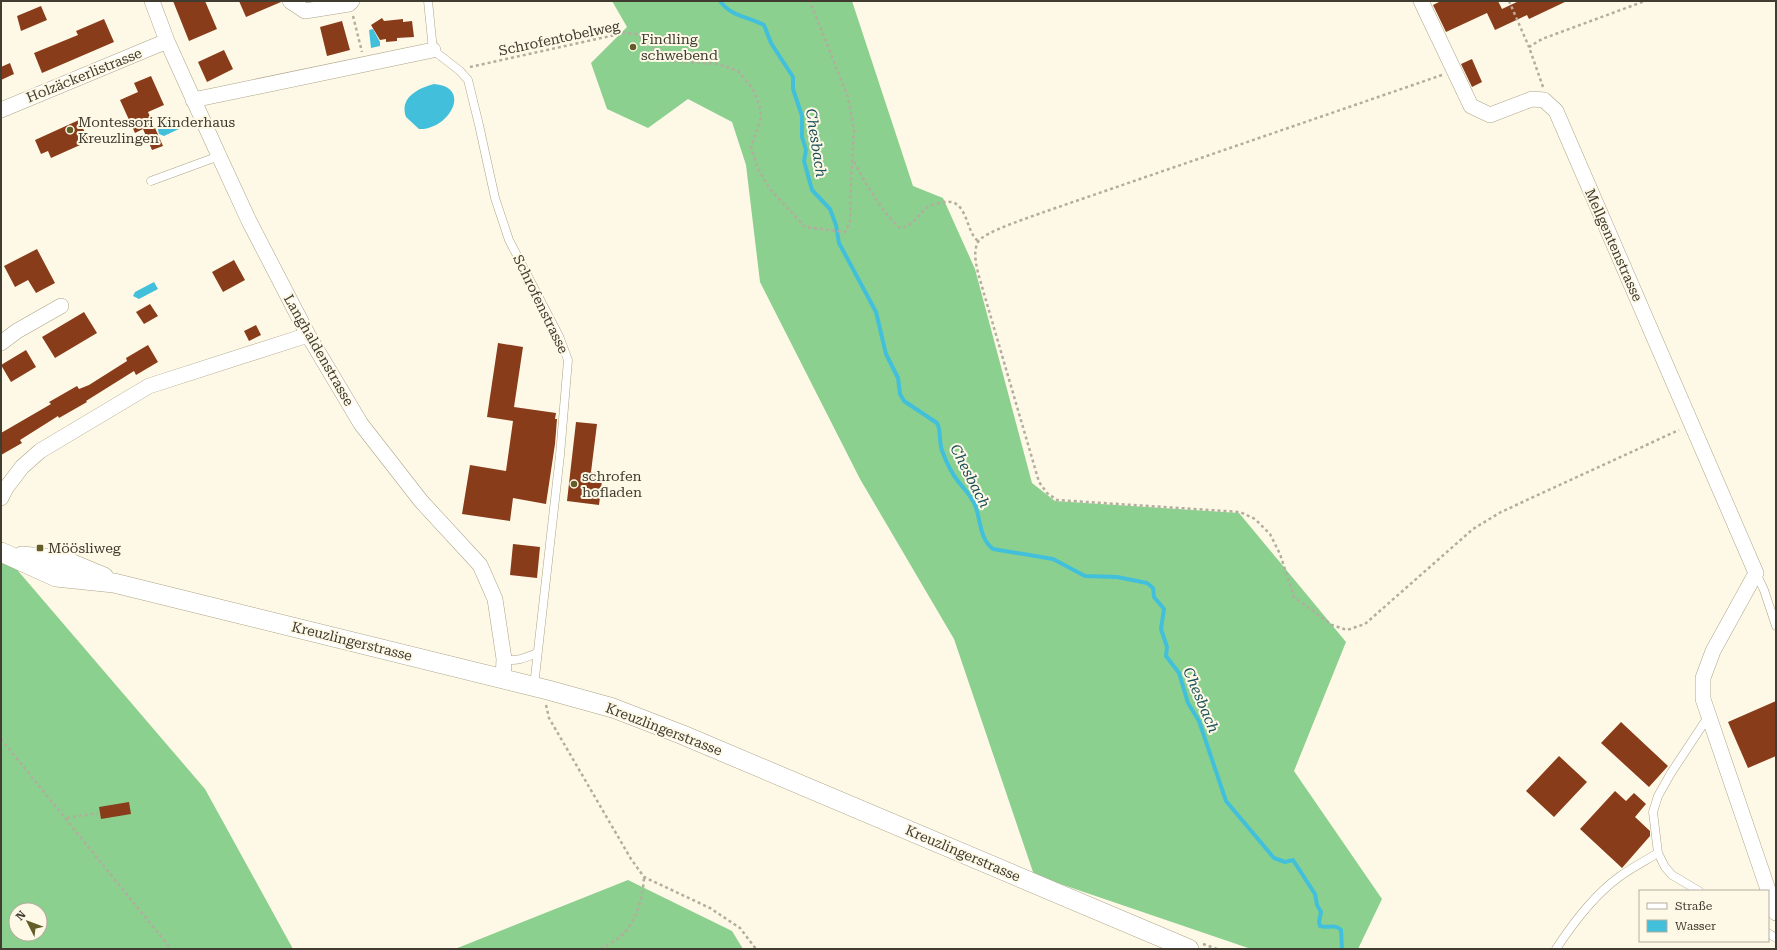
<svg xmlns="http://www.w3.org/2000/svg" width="1777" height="950" viewBox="0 0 1777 950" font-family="'Roboto Serif',serif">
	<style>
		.forest { fill: #8bd08f; fill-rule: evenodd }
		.water { fill: #42c0db }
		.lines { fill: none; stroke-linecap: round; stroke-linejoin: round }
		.stream { stroke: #42c0db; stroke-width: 4 }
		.building { fill: #883c1a }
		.service-casing { stroke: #aca487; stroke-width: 9 }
		.minor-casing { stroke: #aca487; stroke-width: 16 }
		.tertiary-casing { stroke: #aca487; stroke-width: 20 }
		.path { stroke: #b2ad9e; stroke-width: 2.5; stroke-dasharray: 3 3; stroke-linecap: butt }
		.service { stroke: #fff; stroke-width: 8 }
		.minor { stroke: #fff; stroke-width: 15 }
		.tertiary { stroke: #fff; stroke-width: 19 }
		.poi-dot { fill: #635d29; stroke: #fef9e7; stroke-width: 1.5 }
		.labels { text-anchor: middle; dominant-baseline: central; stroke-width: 4; stroke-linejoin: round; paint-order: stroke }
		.street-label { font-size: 14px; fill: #403c30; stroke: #fef9e7 }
		.poi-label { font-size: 14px; fill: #403c30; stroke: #fef9e7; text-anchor: start }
		.water-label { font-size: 15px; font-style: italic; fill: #1b4f5b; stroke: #fef9e7 }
	</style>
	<rect width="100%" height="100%" fill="#fef9e7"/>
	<path class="forest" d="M 612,1 L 852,1 L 913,186 L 943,198 L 975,269 L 1032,483 L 1055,501 L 1239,513 L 1346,642 L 1294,771 L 1382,899 L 1358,949 L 1251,949 L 1034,875 L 954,639 L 860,479 L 760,282 L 746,165 L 732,122 L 688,99 L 648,128 L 607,109 L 591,63 L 627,27 Z
		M 1,560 L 13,565 L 205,789 L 293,949 L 1,949 ZM 16,910 L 40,910 L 40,934 L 16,934 Z
		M 628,880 L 732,931 L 743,949 L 455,949 Z"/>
	<path class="water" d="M 373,29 L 380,42 L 380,46 L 371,48 L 369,30 Z
		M 434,84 C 473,87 449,130 419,129 L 406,117 C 399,98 418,88 434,84 Z
		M 177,118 L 181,128 L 164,136 L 159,134 L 158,130 L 159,126 Z
		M 154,282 L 158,289 L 139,299 L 133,296 L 135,292 Z"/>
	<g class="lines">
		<path class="stream" d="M 720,1 C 730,16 749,17 764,25 L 771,43 L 793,77 L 793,89 L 802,116 L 802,137 L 806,150 L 804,161 L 812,190 L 830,209 L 836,225 L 839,243 L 876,312 L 886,354 L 898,378 L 900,394 L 904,401 L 937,423 C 942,432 938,443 943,453 C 946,461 951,472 957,480 C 963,488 971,495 975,505 C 981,520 979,538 993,549 L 1053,559 L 1085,576 L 1117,577 L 1147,583 L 1153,588 L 1154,597 L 1164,609 L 1161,629 L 1167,647 L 1166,656 L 1179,673 L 1188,703 L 1199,721 L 1226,801 L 1274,858 L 1285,862 L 1293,860 L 1315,894 L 1317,905 L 1321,912 L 1319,922 L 1320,926 C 1328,929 1334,923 1341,930 L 1342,949"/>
	</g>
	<path class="building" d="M 173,1 L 205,1 L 217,29 L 189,41 Z
		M 239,1 L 281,1 L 281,2 L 246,17 Z
		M 1441,1 L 1498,1 L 1502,9 L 1519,1 L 1567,1 L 1529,19 L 1527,15 L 1495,30 L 1487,13 L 1446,32 L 1433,5 Z
		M 41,6 L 47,20 L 21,31 L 17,16 Z
		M 382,18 L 384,21 L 403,19 L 403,22 L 412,21 L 414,37 L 397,38 L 397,41 L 386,42 L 386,39 L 380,40 L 371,25 Z
		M 104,19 L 114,42 L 42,73 L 34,53 L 78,35 L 76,31 Z
		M 342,21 L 350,50 L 327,56 L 320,27 Z
		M 224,50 L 233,69 L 207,82 L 198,62 Z
		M 1472,59 L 1482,82 L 1472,87 L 1461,64 Z
		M 10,63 L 14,74 L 1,80 L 1,67 Z
		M 151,76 L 164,105 L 148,112 L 163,146 L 152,150 L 143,129 L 135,133 L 120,100 L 138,92 L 134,83 Z
		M 79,120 L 89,141 L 51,158 L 48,151 L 41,154 L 35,140 Z
		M 37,249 L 55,283 L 36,293 L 28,280 L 15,287 L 4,266 Z
		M 234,260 L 245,280 L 223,292 L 212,272 Z
		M 150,304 L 158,316 L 144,324 L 136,312 Z
		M 84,312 L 97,333 L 55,358 L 42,337 Z
		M 256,325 L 261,335 L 249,341 L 244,331 Z
		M 498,343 L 523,347 L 514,407 L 556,413 L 555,419 L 557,419 L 555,444 L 546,504 L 513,498 L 510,521 L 462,514 L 470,465 L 506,471 L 513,421 L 487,417 Z
		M 148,345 L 158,362 L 136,375 L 134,371 L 86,401 L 87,402 L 59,418 L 58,416 L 20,440 L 22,443 L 1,455 L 1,433 L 51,404 L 49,402 L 77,386 L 79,389 L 89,385 L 127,361 L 126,358 Z
		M 26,350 L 36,367 L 11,382 L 1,365 Z
		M 576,422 L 597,424 L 591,472 L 603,473 L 599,505 L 567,501 Z
		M 513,544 L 540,547 L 537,578 L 510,575 Z
		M 1776,701 L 1776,756 L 1748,768 L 1728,722 Z
		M 1621,722 L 1668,766 L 1649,787 L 1601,743 Z
		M 1559,756 L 1587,782 L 1554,817 L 1526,791 Z
		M 1615,791 L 1626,801 L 1634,793 L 1646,804 L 1635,817 L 1650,831 L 1650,836 L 1622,868 L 1580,829 Z
		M 129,802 L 131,814 L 101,819 L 99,807 Z"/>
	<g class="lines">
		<g class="service-casing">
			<path id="service" d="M 428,1 L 433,50 L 460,71 L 468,80 L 479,125 L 495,198 L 509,240 L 559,336 L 568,360 L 560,455 L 534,686
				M 151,181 L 219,156
				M 1756,573 L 1764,590 L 1776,626
				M 504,659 C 516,662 525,658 537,653
				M 1699,891 L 1672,875 L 1665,867 L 1658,853 L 1653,812 L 1658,796 L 1671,773 L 1708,717
				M 1768,933 L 1776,938
				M 1556,949 C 1573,923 1593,896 1619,877 C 1631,868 1645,861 1658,853"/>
		</g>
		<g class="minor-casing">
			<path id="minor" d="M 152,1 L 167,41 L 219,156 L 249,221 L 308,335 L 361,424 L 421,501 L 480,565 L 495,599 L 504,659 L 503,679
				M 290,1 L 305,11 L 349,4 L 352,1
				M 1421,1 L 1471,106 L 1490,115 L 1532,99 L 1544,100 L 1556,111 L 1756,573 L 1713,651 L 1703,678 L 1703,699 L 1776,913
				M 193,100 L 433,50
				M 1,110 L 167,41
				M 1,343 L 17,331 L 61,306
				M 1,498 L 6,488 L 22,467 L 40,451 L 149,386 L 308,335"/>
		</g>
		<g class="tertiary-casing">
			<path id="tertiary" d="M 1,552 L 56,577 L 114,583 L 548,690 L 613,708 L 683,735 L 1189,949
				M 22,556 L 63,560 L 104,577"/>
		</g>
		<path class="path" d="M 1509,1 L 1529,47
			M 353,16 L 362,52
			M 470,67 L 624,33 L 636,34 L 670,61 L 718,64 L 738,71 L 753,89 L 761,110 L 760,121 L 751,147 L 758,169 L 769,188 L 805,227 L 845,232 L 850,222 L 851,177 L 854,131 L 848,97 L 811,4 L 809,1
			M 1442,75 L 1044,212 C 1031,217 983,232 978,242 C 973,252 976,263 978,273 L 1039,482 L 1047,493 L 1057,500 L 1240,512 L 1255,519 L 1270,534 L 1280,554 L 1294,597 L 1332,625 L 1347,630 L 1365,624 L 1473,529 L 1501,512 L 1679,430
			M 1543,87 L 1529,47 L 1542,39 L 1645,1
			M 854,162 C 864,181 884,215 900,228 C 915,226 918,213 929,206 C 933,204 940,203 944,202 C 968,198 965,231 978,241
			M 546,705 L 549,718 L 631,859 L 644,877 L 710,908 L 740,928 L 756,949
			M 1,739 L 171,949
			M 67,818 L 98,813
			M 1203,944 L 1217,949
			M 601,949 C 607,945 616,941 622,935 C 637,920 643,897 644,877"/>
		<use href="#service" class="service"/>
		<use href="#minor" class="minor"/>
		<use href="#tertiary" class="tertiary"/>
	</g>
	<g class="poi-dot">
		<circle cx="633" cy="47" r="4"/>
		<circle cx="70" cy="130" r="4"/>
		<circle cx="574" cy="484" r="4"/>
		<rect x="36" y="544" width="8" height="8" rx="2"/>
	</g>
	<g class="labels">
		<g class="street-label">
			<text transform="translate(559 38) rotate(-12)">Schrofentobelweg</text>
			<text transform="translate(84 75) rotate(-22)">Holzäckerlistrasse</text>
			<text transform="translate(1614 245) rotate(66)">Mellgentenstrasse</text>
			<text transform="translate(541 304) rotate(64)">Schrofenstrasse</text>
			<text transform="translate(319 350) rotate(60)">Langhaldenstrasse</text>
			<text transform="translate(352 641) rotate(14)">Kreuzlingerstrasse</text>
			<text transform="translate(664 729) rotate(21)">Kreuzlingerstrasse</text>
			<text transform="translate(963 853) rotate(23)">Kreuzlingerstrasse</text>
		</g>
		<g class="poi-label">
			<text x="641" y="39">Findling<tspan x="641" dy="16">schwebend</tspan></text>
			<text x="78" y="122">Montessori Kinderhaus<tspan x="78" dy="16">Kreuzlingen</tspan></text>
			<text x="582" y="476">schrofen<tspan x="582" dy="16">hofladen</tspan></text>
			<text x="48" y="548">Möösliweg</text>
		</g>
		<g class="water-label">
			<text transform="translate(816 143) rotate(81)">Chesbach</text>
			<text transform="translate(970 476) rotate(63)">Chesbach</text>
			<text transform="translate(1201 700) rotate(67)">Chesbach</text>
		</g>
	</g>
	<rect width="1777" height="950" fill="none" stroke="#403c30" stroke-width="4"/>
	<rect x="1639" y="890" width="130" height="52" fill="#fef9e7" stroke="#b2ad9e"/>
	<rect x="1647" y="903" width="20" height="6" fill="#ffffff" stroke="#b2ad9e"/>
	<text x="1675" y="910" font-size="12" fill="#403c30">Straße</text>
	<rect x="1647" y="920" width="20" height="12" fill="#42c0db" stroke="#b2ad9e"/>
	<text x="1675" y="930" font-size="12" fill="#403c30">Wasser</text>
	<g transform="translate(28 922) rotate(312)"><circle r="19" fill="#fef9e7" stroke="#b2ad9e"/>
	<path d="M0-3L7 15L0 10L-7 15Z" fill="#635d29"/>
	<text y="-6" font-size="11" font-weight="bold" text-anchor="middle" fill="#403c30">N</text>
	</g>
</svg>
